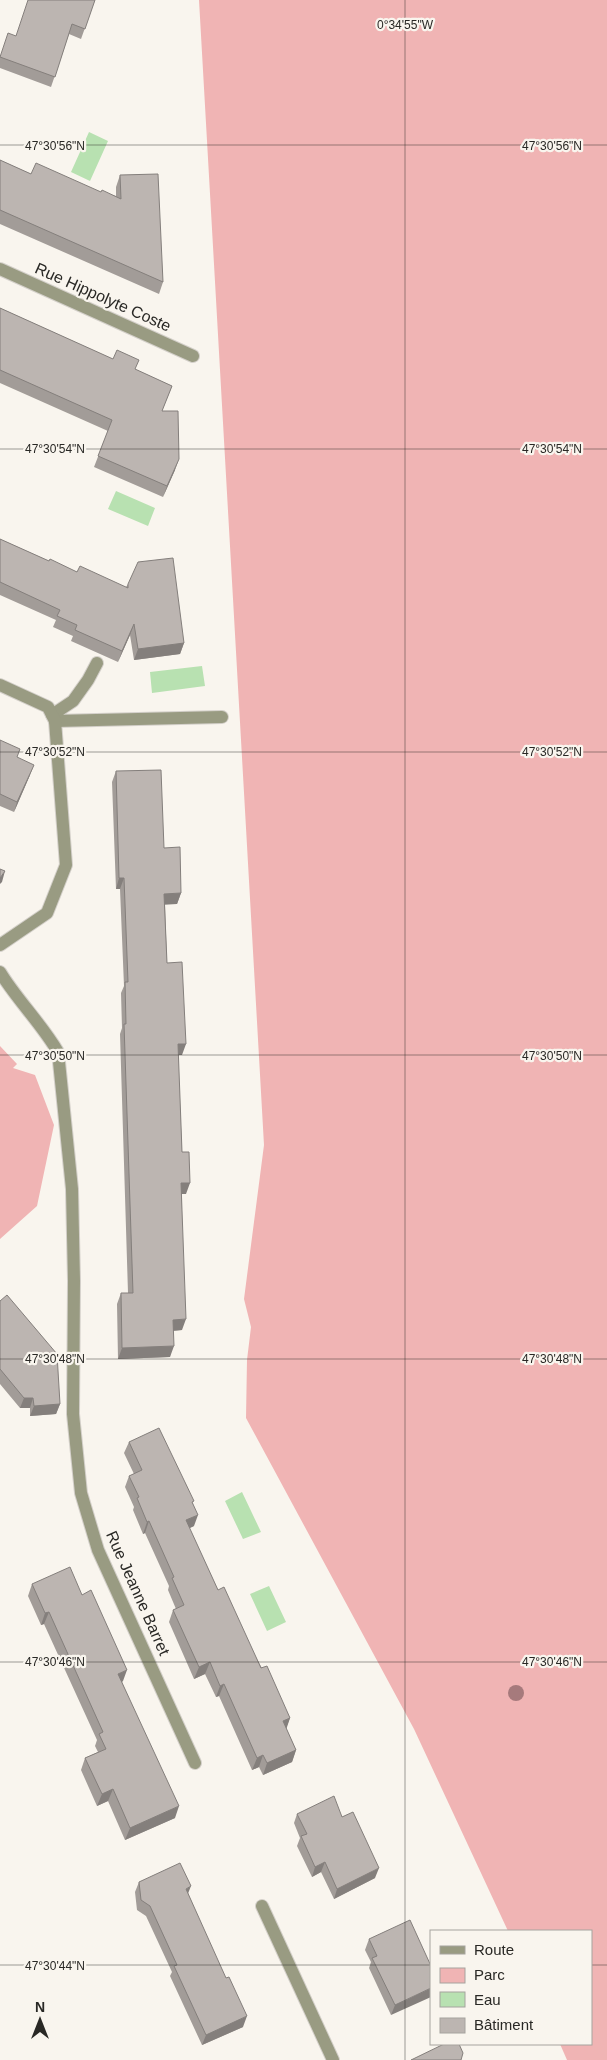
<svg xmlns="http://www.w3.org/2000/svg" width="607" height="2060" viewBox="0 0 607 2060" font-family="Helvetica,sans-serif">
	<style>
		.green { fill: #f0b4b4 }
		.water { fill: #b8e1b1 }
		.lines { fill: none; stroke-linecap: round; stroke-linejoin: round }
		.lane-casing { stroke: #d4d0ca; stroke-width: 14 }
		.street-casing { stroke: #d4d0ca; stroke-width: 14 }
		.lane { stroke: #999b82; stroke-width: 12 }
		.street { stroke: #999b82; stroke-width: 12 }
		.tree { fill: #a67a7c }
		.wall { fill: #a29c98 }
		.shaded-wall { fill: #847f7c }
		.building { fill: #bcb5b1; stroke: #847f7c }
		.ticks { fill: none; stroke: #292825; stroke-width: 1; stroke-opacity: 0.45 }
		.labels { text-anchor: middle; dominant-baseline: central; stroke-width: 4.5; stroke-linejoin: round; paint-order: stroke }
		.street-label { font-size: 16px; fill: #292825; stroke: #f9f5ee }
		.ticks-label { font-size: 12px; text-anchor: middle; fill: #292825; stroke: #f9f5ee; stroke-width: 4.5; stroke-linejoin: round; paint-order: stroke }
	</style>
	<rect width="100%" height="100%" fill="#f9f5ee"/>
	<path class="green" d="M 199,0 L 607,0 L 607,2060 L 567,2060 L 560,2044 L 591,2044 L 591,1931 L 508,1931 L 414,1729 L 246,1418 L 247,1360 L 251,1327 L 244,1299 L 264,1145 Z
		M 0,1046 L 17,1064 L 13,1068 L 35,1075 L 54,1125 L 37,1206 L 0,1239 Z"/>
	<path class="water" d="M 89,132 L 108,141 L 90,181 L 71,172 Z
		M 116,491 L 155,508 L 148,526 L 108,509 Z
		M 202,666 L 205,686 L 152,693 L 150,672 Z
		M 242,1492 L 261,1532 L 243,1539 L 225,1501 Z
		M 269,1586 L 286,1622 L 267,1631 L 250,1594 Z"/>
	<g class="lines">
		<g class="lane-casing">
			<path id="lane" d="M 52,715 L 73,701 L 88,680 L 97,663
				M 55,721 L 222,717"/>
		</g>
		<g class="street-casing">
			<path id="street" d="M 0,269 L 193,356
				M 0,685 L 48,707 L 55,721 L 66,865 L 47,913 L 0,945
				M 0,972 C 17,1000 41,1023 58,1052 L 72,1189 L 74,1281 L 73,1414 L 81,1493 L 98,1550 L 195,1763
				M 262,1906 L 333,2060"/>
		</g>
		<use href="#lane" class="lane"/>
		<use href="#street" class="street"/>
	</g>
	<circle class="tree" cx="516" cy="1693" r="8"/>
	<path class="wall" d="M 95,0 L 81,39 L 69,34 L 51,87 L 0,68 L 0,56 L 16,36 Z
		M 0,160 L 31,174 L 116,196 L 116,187 L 120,175 L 163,282 L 159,294 L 0,224 Z
		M 0,308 L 172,386 L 162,411 L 175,470 L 163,497 L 94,467 L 108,431 L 0,383 Z
		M 0,539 L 49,561 L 77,572 L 126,587 L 128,584 L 184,643 L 180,654 L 134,660 L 130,635 L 118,662 L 71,641 L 73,636 L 53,627 L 56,620 L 0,595 Z
		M 0,740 L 17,758 L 30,775 L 14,812 L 0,806 Z
		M 116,771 L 164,848 L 181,893 L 177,904 L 165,904 L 167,963 L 182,1055 L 178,1055 L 182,1152 L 186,1194 L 182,1194 L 182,1330 L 173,1331 L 170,1357 L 118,1359 L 117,1304 L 121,1293 L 128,1293 L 120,1034 L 122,1028 L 121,993 L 124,986 L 120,889 L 116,889 L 112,782 Z
		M 0,1301 L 60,1404 L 56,1414 L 30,1416 L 30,1408 L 20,1408 L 0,1384 Z
		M 129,1442 L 193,1503 L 194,1526 L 189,1528 L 218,1590 L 290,1718 L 286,1728 L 296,1750 L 292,1762 L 263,1775 L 259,1767 L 252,1770 L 219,1696 L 216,1697 L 205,1674 L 194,1679 L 169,1622 L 173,1610 L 176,1609 L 168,1590 L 169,1586 L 145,1533 L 143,1534 L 133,1510 L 134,1507 L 125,1487 L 129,1476 L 134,1474 L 124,1453 Z
		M 32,1584 L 82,1595 L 123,1681 L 122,1682 L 175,1818 L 125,1840 L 108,1801 L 97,1806 L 81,1770 L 85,1758 L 98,1752 L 95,1746 L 97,1740 L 44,1624 L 41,1625 L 28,1596 Z
		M 297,1814 L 342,1817 L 375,1878 L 334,1899 L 321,1872 L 312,1877 L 297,1846 L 300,1838 L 294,1823 Z
		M 139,1882 L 188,1893 L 243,2027 L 202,2045 L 170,1976 L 172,1972 L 146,1916 L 137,1910 L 135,1892 Z
		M 369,1939 L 431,1966 L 391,2015 L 369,1968 L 371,1962 L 365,1950 Z"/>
	<path class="shaded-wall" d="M 179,459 L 175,470 L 163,497 L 167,486 Z
		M 134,624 L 130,635 L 118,662 L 122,651 Z
		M 184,643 L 180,654 L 134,660 L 138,649 Z
		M 34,765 L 30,775 L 14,812 L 17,802 Z
		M 5,871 L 2,882 L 0,884 L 0,878 Z
		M 119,878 L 124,878 L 120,889 L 116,889 Z
		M 181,893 L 177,904 L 160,905 L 164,894 Z
		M 178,1044 L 186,1044 L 182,1055 L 174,1055 Z
		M 181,1183 L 190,1183 L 186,1194 L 177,1194 Z
		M 186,1319 L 182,1330 L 169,1331 L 173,1320 Z
		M 174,1346 L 170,1357 L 118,1359 L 122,1348 Z
		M 24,1398 L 33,1398 L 30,1408 L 20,1408 Z
		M 60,1404 L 56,1414 L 30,1416 L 34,1406 Z
		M 198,1515 L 194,1526 L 182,1532 L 186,1520 Z
		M 149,1521 L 145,1533 L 143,1534 L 147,1522 Z
		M 49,1612 L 44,1624 L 41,1625 L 45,1613 Z
		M 210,1662 L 205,1674 L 194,1679 L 199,1667 Z
		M 127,1670 L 123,1681 L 114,1686 L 118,1674 Z
		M 224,1684 L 219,1696 L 216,1697 L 220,1686 Z
		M 290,1718 L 286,1730 L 283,1721 Z
		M 296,1750 L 292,1762 L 263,1775 L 267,1763 Z
		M 263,1755 L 259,1767 L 252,1770 L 257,1758 Z
		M 113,1789 L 108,1801 L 97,1806 L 102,1794 Z
		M 179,1806 L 175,1818 L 125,1840 L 130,1828 Z
		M 325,1862 L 321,1872 L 312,1877 L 315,1867 Z
		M 379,1868 L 375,1878 L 334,1899 L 337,1889 Z
		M 191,1886 L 187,1896 L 186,1889 Z
		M 431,1988 L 431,1997 L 391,2015 L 395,2005 Z
		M 247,2016 L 243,2027 L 202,2045 L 206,2035 Z"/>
	<path class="building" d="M 28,0 L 95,0 L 85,29 L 72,24 L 55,77 L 0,57 L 8,33 L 16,36 Z
		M 0,160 L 31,174 L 36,163 L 101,192 L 102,190 L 121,199 L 120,175 L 158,174 L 163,282 L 0,210 Z
		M 0,308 L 113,359 L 117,350 L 139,360 L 135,369 L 172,386 L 162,411 L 178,411 L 179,459 L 167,486 L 98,456 L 112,420 L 0,370 Z
		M 0,539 L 49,561 L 50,559 L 77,572 L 80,566 L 128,588 L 128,584 L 138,562 L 173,558 L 184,643 L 138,649 L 134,624 L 122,651 L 75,630 L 77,625 L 57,616 L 60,610 L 0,582 Z
		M 0,740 L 20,749 L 17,757 L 34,765 L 17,802 L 0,794 Z
		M 161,770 L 164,848 L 180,847 L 181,893 L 164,894 L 167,963 L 182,962 L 186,1044 L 178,1044 L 182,1152 L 189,1152 L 190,1183 L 181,1183 L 186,1319 L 173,1320 L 174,1346 L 122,1348 L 121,1293 L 133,1293 L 124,1024 L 126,1024 L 125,982 L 128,982 L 124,878 L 119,878 L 116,771 Z
		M 0,869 L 5,871 L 0,878 Z
		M 7,1295 L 57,1354 L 60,1404 L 34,1406 L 33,1398 L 24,1398 L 0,1369 L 0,1301 Z
		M 159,1428 L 194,1501 L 192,1502 L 198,1515 L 186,1520 L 218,1590 L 224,1587 L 261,1668 L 267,1666 L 290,1718 L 283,1721 L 296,1750 L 267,1763 L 263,1755 L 257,1758 L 224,1684 L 220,1686 L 210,1662 L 199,1667 L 173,1610 L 184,1605 L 172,1578 L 174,1577 L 149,1521 L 147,1522 L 137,1498 L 139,1497 L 129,1476 L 142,1470 L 129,1442 Z
		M 70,1567 L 82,1595 L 91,1590 L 127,1670 L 118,1674 L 179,1806 L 130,1828 L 113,1789 L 102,1794 L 85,1758 L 106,1749 L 99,1734 L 103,1732 L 49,1612 L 45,1613 L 32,1584 Z
		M 334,1796 L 342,1817 L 353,1812 L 379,1868 L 337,1889 L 325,1862 L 315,1867 L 301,1836 L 307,1834 L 297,1814 Z
		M 180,1863 L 191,1886 L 186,1889 L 226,1978 L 229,1977 L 247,2016 L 206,2035 L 174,1966 L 177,1965 L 150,1906 L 141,1900 L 139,1882 Z
		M 410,1920 L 431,1966 L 431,1988 L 395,2005 L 372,1958 L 377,1956 L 369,1939 Z
		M 444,2044 L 459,2044 L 463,2053 L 461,2060 L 411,2060 Z"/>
	<path class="ticks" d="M 405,0 L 405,2060M 0,145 L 607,145M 0,449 L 607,449M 0,752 L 607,752M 0,1055 L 607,1055M 0,1359 L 607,1359M 0,1662 L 607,1662M 0,1965 L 431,1965M 591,1965 L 607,1965"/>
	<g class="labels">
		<g class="street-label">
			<text transform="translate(103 297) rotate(24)">Rue Hippolyte Coste</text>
			<text transform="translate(138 1593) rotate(66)">Rue Jeanne Barret</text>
		</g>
	</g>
	<g class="ticks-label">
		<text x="405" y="29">0°34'55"W</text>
		<text x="55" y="150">47°30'56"N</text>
		<text x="552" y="150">47°30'56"N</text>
		<text x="55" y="453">47°30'54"N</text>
		<text x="552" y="453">47°30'54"N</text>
		<text x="55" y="756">47°30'52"N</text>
		<text x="552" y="756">47°30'52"N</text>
		<text x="55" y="1060">47°30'50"N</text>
		<text x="552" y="1060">47°30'50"N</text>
		<text x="55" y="1363">47°30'48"N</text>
		<text x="552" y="1363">47°30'48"N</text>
		<text x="55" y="1666">47°30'46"N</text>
		<text x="552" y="1666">47°30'46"N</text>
		<text x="55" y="1970">47°30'44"N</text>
	</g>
	<rect x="430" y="1930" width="162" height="115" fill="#f9f5ee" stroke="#a6a39e"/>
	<rect x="440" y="1946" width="25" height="8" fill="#999b82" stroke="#a6a39e"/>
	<text x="474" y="1955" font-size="15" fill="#292825">Route</text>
	<rect x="440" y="1968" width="25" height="15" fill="#f0b4b4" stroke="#a6a39e"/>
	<text x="474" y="1980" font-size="15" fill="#292825">Parc</text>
	<rect x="440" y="1992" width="25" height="15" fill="#b8e1b1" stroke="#a6a39e"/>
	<text x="474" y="2005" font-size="15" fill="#292825">Eau</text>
	<rect x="440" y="2018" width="25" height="15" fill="#bcb5b1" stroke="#a6a39e"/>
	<text x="474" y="2030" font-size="15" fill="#292825">Bâtiment</text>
	<g transform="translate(40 2020)" stroke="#f9f5ee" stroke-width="4" paint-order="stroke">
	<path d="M0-4L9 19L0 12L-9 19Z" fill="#292825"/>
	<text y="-8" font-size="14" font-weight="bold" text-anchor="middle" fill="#292825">N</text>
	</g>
</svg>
